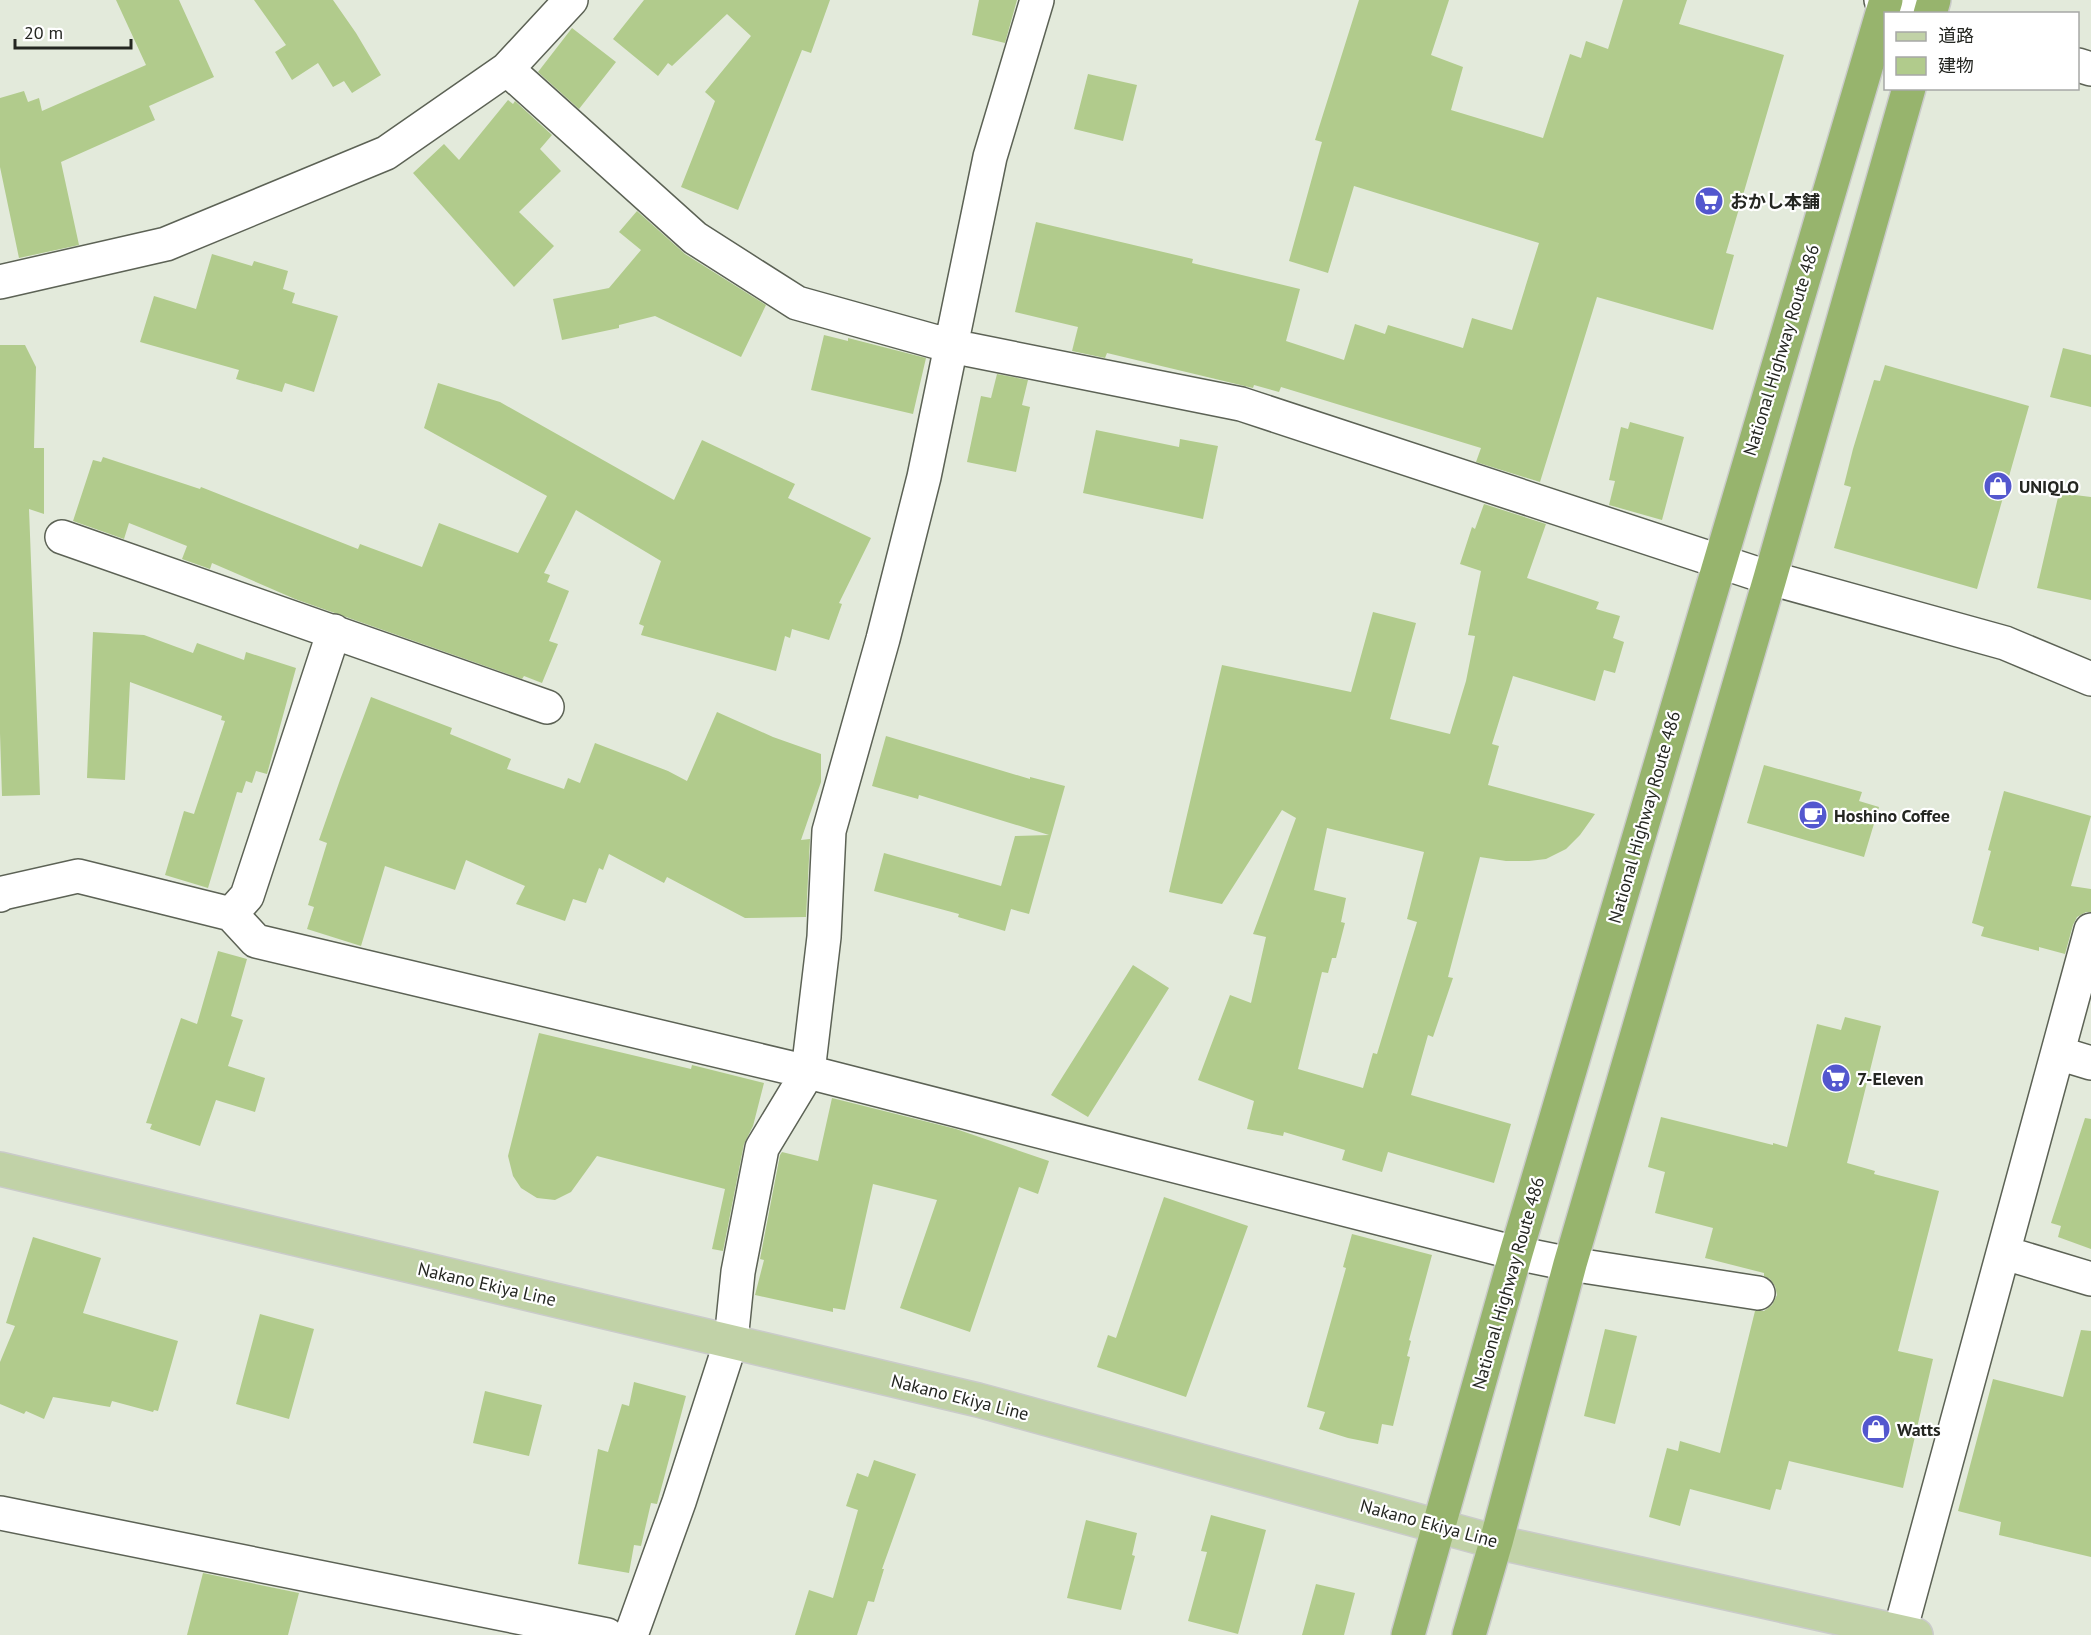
<svg xmlns="http://www.w3.org/2000/svg" width="2091" height="1635" viewBox="0 0 2091 1635" font-family="'PT Sans','Noto Sans JP',sans-serif">
	<style>
		.building { fill: #b1cb8c; fill-rule: evenodd }
		.lines { fill: none; stroke-linecap: round; stroke-linejoin: round }
		.minor-casing { stroke: #5c6255; stroke-width: 36 }
		.major-casing { stroke: #cacbca; stroke-width: 36 }
		.highway-casing { stroke: #cacbca; stroke-width: 36 }
		.minor { stroke: #fff; stroke-width: 33 }
		.major { stroke: #c1d2a7; stroke-width: 33 }
		.highway { stroke: #97b46d; stroke-width: 33 }
		.labels { text-anchor: middle; dominant-baseline: central; stroke-width: 4.5; stroke-linejoin: round; paint-order: stroke }
		.poi-label { font-size: 18px; font-weight: bold; fill: #242621; stroke: #fff; text-anchor: start }
		.street-label { font-size: 18px; fill: #242621; stroke: #fff }
	</style>
	<rect width="100%" height="100%" fill="#e3eadb"/>
	<path class="building" d="M 116,0 L 179,0 L 214,77 L 149,106 L 155,120 L 61,162 L 79,245 L 19,258 L 0,167 L 0,98 L 24,91 L 28,102 L 39,98 L 42,111 L 146,65 Z
		M 254,0 L 333,0 L 356,33 L 381,75 L 352,93 L 344,81 L 333,87 L 318,63 L 292,80 L 275,52 L 286,45 Z
		M 644,0 L 830,0 L 811,53 L 802,50 L 738,210 L 681,187 L 715,101 L 705,92 L 751,36 L 727,14 L 672,66 L 668,63 L 658,76 L 613,39 Z
		M 979,0 L 1017,0 L 1005,43 L 972,35 Z
		M 1359,0 L 1449,0 L 1431,55 L 1463,67 L 1451,110 L 1543,138 L 1570,54 L 1581,58 L 1586,41 L 1608,49 L 1623,0 L 1687,0 L 1679,24 L 1784,55 L 1726,253 L 1734,255 L 1713,330 L 1597,297 L 1540,482 L 1476,462 L 1481,448 L 1281,387 L 1279,392 L 1254,385 L 1253,388 L 1107,353 L 1105,358 L 1072,351 L 1078,327 L 1015,312 L 1036,222 L 1193,259 L 1192,263 L 1300,289 L 1286,341 L 1344,360 L 1355,324 L 1385,334 L 1388,325 L 1463,348 L 1472,318 L 1512,330 L 1539,243 L 1354,186 L 1328,273 L 1289,261 L 1322,142 L 1315,140 Z
		M 572,28 L 616,62 L 579,109 L 538,72 Z
		M 1088,74 L 1137,85 L 1123,141 L 1074,129 Z
		M 508,100 L 513,104 L 515,101 L 552,135 L 540,149 L 561,171 L 519,212 L 554,246 L 514,287 L 413,173 L 444,144 L 459,160 Z
		M 637,211 L 685,254 L 766,305 L 741,357 L 655,316 L 619,325 L 619,328 L 562,340 L 553,299 L 609,288 L 641,250 L 619,232 Z
		M 212,254 L 252,266 L 254,261 L 288,271 L 283,289 L 295,293 L 292,303 L 338,316 L 314,392 L 285,383 L 282,392 L 236,379 L 239,370 L 140,342 L 154,296 L 196,309 Z
		M 824,335 L 848,341 L 848,338 L 926,358 L 913,414 L 811,390 Z
		M 0,345 L 25,345 L 36,367 L 34,448 L 44,448 L 44,514 L 29,509 L 40,795 L 2,796 L 0,733 Z
		M 2063,348 L 2091,355 L 2091,407 L 2050,397 Z
		M 1885,365 L 2029,406 L 1977,589 L 1834,548 L 1851,487 L 1844,485 L 1853,449 L 1874,380 L 1880,381 Z
		M 997,374 L 1028,380 L 1022,405 L 1030,407 L 1016,472 L 967,462 L 981,396 L 991,398 Z
		M 438,383 L 500,402 L 674,500 L 702,440 L 795,484 L 788,498 L 871,538 L 839,603 L 842,604 L 829,640 L 792,629 L 790,638 L 785,636 L 776,671 L 641,635 L 644,626 L 639,624 L 661,561 L 576,510 L 544,573 L 550,575 L 547,582 L 569,591 L 549,641 L 558,644 L 542,683 L 524,676 L 522,679 L 295,599 L 212,563 L 210,569 L 182,559 L 187,546 L 129,523 L 124,539 L 73,521 L 93,460 L 101,462 L 103,457 L 200,489 L 201,487 L 358,549 L 360,544 L 422,567 L 439,523 L 518,553 L 547,496 L 424,428 Z
		M 1630,422 L 1684,437 L 1662,520 L 1609,505 L 1615,481 L 1609,480 L 1621,427 L 1628,429 Z
		M 1096,430 L 1179,447 L 1180,439 L 1218,446 L 1203,519 L 1083,493 Z
		M 2059,493 L 2091,497 L 2091,600 L 2037,588 Z
		M 1484,504 L 1546,524 L 1527,578 L 1599,602 L 1596,609 L 1620,616 L 1613,638 L 1624,642 L 1615,673 L 1604,670 L 1595,701 L 1513,676 L 1492,744 L 1499,746 L 1488,785 L 1595,814 L 1580,835 L 1566,849 L 1546,859 L 1529,861 L 1506,861 L 1480,857 L 1448,977 L 1453,978 L 1433,1037 L 1428,1035 L 1411,1095 L 1511,1124 L 1494,1183 L 1388,1152 L 1382,1172 L 1342,1160 L 1345,1150 L 1284,1132 L 1283,1136 L 1247,1129 L 1254,1101 L 1198,1080 L 1230,995 L 1251,1003 L 1266,937 L 1253,934 L 1296,818 L 1282,810 L 1222,904 L 1169,892 L 1222,665 L 1351,692 L 1373,612 L 1416,623 L 1390,719 L 1450,734 L 1466,681 L 1475,636 L 1468,635 L 1481,571 L 1460,564 L 1472,527 L 1475,529 ZM 1327,828 L 1424,852 L 1407,919 L 1417,922 L 1377,1054 L 1373,1053 L 1363,1088 L 1298,1069 L 1322,972 L 1328,973 L 1332,958 L 1336,958 L 1345,923 L 1341,922 L 1346,898 L 1314,890 Z
		M 93,632 L 144,635 L 193,653 L 197,643 L 244,660 L 246,652 L 296,668 L 267,774 L 256,771 L 252,783 L 246,781 L 242,793 L 237,792 L 208,888 L 165,875 L 184,811 L 194,814 L 225,721 L 221,720 L 222,716 L 130,682 L 125,780 L 87,778 Z
		M 371,697 L 452,728 L 450,734 L 511,759 L 507,769 L 564,789 L 568,778 L 580,783 L 595,743 L 668,771 L 687,781 L 717,712 L 773,737 L 821,754 L 821,782 L 801,840 L 810,839 L 806,917 L 745,918 L 667,877 L 664,883 L 609,854 L 603,870 L 599,868 L 586,903 L 573,899 L 565,921 L 516,904 L 525,886 L 466,860 L 455,890 L 385,866 L 361,946 L 307,929 L 314,907 L 308,905 L 327,843 L 319,840 L 340,780 Z
		M 886,736 L 1030,779 L 1030,777 L 1065,786 L 1029,914 L 1011,909 L 1005,931 L 958,917 L 959,914 L 874,891 L 884,853 L 1001,886 L 1015,836 L 1049,835 L 919,795 L 918,799 L 872,786 Z
		M 1764,765 L 1862,792 L 1859,801 L 1879,807 L 1864,857 L 1747,823 Z
		M 2004,791 L 2091,816 L 2071,886 L 2091,889 L 2091,912 L 2086,912 L 2077,917 L 2073,925 L 2065,954 L 2039,947 L 2039,951 L 1981,936 L 1984,927 L 1972,923 L 1991,851 L 1988,850 Z
		M 218,951 L 247,959 L 231,1016 L 243,1020 L 228,1066 L 265,1078 L 255,1112 L 216,1100 L 200,1146 L 150,1129 L 152,1124 L 146,1123 L 181,1018 L 197,1024 Z
		M 1133,965 L 1169,988 L 1088,1117 L 1051,1095 Z
		M 1845,1017 L 1881,1026 L 1847,1163 L 1875,1171 L 1874,1174 L 1939,1191 L 1898,1351 L 1933,1359 L 1903,1488 L 1789,1461 L 1781,1490 L 1776,1489 L 1770,1510 L 1690,1489 L 1680,1526 L 1649,1517 L 1667,1448 L 1678,1451 L 1680,1441 L 1720,1453 L 1755,1311 L 1764,1311 L 1772,1305 L 1777,1295 L 1775,1286 L 1770,1279 L 1764,1276 L 1764,1273 L 1705,1258 L 1713,1228 L 1655,1213 L 1665,1172 L 1648,1167 L 1661,1117 L 1773,1145 L 1773,1143 L 1787,1147 L 1817,1024 L 1841,1030 Z
		M 539,1033 L 691,1069 L 692,1065 L 764,1083 L 753,1126 L 744,1144 L 723,1251 L 712,1249 L 725,1189 L 597,1156 L 571,1192 L 555,1200 L 537,1198 L 521,1188 L 513,1176 L 508,1156 Z
		M 832,1098 L 956,1129 L 1049,1161 L 1038,1194 L 1019,1187 L 970,1332 L 900,1308 L 937,1200 L 873,1184 L 845,1310 L 833,1308 L 833,1312 L 755,1295 L 764,1260 L 760,1259 L 780,1155 L 782,1152 L 818,1161 Z
		M 2085,1118 L 2091,1119 L 2091,1249 L 2058,1237 L 2061,1226 L 2051,1223 Z
		M 1164,1197 L 1248,1226 L 1186,1397 L 1097,1367 L 1108,1335 L 1116,1338 Z
		M 1352,1234 L 1432,1255 L 1409,1340 L 1411,1341 L 1407,1356 L 1410,1357 L 1393,1426 L 1382,1424 L 1378,1444 L 1348,1438 L 1319,1429 L 1325,1412 L 1307,1407 L 1346,1268 L 1343,1267 Z
		M 33,1237 L 101,1258 L 83,1313 L 178,1341 L 158,1411 L 154,1410 L 153,1412 L 112,1401 L 110,1407 L 53,1397 L 44,1419 L 26,1411 L 24,1414 L 0,1404 L 0,1362 L 15,1326 L 6,1323 Z
		M 260,1314 L 314,1329 L 289,1419 L 236,1404 Z
		M 1605,1329 L 1637,1336 L 1615,1424 L 1584,1416 Z
		M 2081,1330 L 2091,1331 L 2091,1557 L 1999,1535 L 2001,1522 L 1958,1511 L 1993,1379 L 2063,1397 Z
		M 634,1382 L 686,1396 L 657,1504 L 651,1503 L 641,1546 L 634,1545 L 629,1573 L 578,1564 L 598,1449 L 608,1452 L 622,1404 L 629,1406 Z
		M 485,1391 L 542,1405 L 529,1456 L 473,1443 Z
		M 874,1460 L 916,1474 L 882,1569 L 884,1569 L 874,1602 L 868,1601 L 857,1635 L 795,1635 L 809,1590 L 833,1598 L 858,1510 L 846,1506 L 857,1473 L 868,1477 Z
		M 1211,1515 L 1266,1530 L 1238,1634 L 1188,1621 L 1207,1552 L 1201,1551 Z
		M 1086,1520 L 1137,1533 L 1132,1555 L 1135,1556 L 1121,1610 L 1067,1598 Z
		M 203,1573 L 299,1593 L 288,1635 L 187,1635 Z
		M 1316,1584 L 1355,1593 L 1344,1635 L 1302,1635 Z"/>
	<g class="lines">
		<g class="minor-casing">
			<path id="minor" d="M 1881,0 L 1917,14
				M 2078,65 L 2091,69
				M 507,69 L 695,238 L 797,303 L 951,346 L 1241,404 L 1770,578 L 2005,643 L 2091,679
				M 0,282 L 166,244 L 386,153 L 507,69 L 571,0
				M 62,537 L 547,707
				M 0,895 L 3,893 L 78,876 L 231,914 L 256,941 L 808,1072 L 1516,1253 L 1570,1264 L 1758,1293
				M 231,914 L 247,896 L 334,631
				M 2058,1053 L 2091,1063
				M 2005,1253 L 2091,1279
				M 0,1513 L 607,1635
				M 631,1635 L 679,1502 L 731,1341 L 738,1272 L 762,1148 L 808,1072 L 824,937 L 829,831 L 883,639 L 924,477 L 990,157 L 1037,0
				M 1899,1635 L 2091,930"/>
		</g>
		<g class="major-casing">
			<path id="major" d="M 0,1169 L 978,1400 L 1496,1542 L 1916,1635"/>
		</g>
		<g class="highway-casing">
			<path id="highway" d="M 1930,14 L 1934,0
				M 1408,1635 L 1516,1253 L 1886,0
				M 1469,1635 L 1496,1542 L 1570,1264 L 1770,578 L 1909,88"/>
		</g>
		<use href="#minor" class="minor"/>
		<use href="#major" class="major"/>
		<use href="#highway" class="highway"/>
	</g>
	<defs>
		<g id="supermarket-disc" transform="scale(1.5)"><circle r="9.5" fill="#5357ce" stroke="#fff"/><path d="M-6-5.5h2.5l.6 2H6L4.5 2H-2.5L-4.4-4H-6ZM-1.5 3.2a1.3 1.3 0 1 0 .1 0ZM3 3.2a1.3 1.3 0 1 0 .1 0Z" fill="#fff"/></g>
		<g id="shop-disc" transform="scale(1.5)"><circle r="9.5" fill="#5357ce" stroke="#fff"/><path d="M-5-2.5h2.3a2.7 3.5 0 0 1 5.4 0H5L5.5 6h-11ZM-1.5-2.5h3a1.5 2.3 0 0 0-3 0Z" fill="#fff"/></g>
		<g id="cafe-disc" transform="scale(1.5)"><circle r="9.5" fill="#5357ce" stroke="#fff"/><path d="M-5.5-4.5H6V0H3Q3 3.5 0 3.5H-2.5Q-5.5 3.5-5.5 0ZM3-3.2v2h1.7v-2ZM-6 4.5H4V6H-6Z" fill="#fff"/></g>
	</defs>
	<g fill-rule="evenodd">
		<use href="#supermarket-disc" x="1709" y="201"/>
		<use href="#shop-disc" x="1998" y="486"/>
		<use href="#cafe-disc" x="1813" y="815"/>
		<use href="#supermarket-disc" x="1836" y="1078"/>
		<use href="#shop-disc" x="1876" y="1429"/>
	</g>
	<g class="labels">
		<g class="poi-label">
			<text x="1730" y="201">おかし本舗</text>
			<text x="2019" y="486">UNIQLO</text>
			<text x="1834" y="815">Hoshino Coffee</text>
			<text x="1857" y="1078">7-Eleven</text>
			<text x="1897" y="1429">Watts</text>
		</g>
		<g class="street-label">
			<text transform="translate(1781 350) rotate(-73)">National Highway Route 486</text>
			<text transform="translate(1644 817) rotate(-74)">National Highway Route 486</text>
			<text transform="translate(1508 1283) rotate(-74)">National Highway Route 486</text>
			<text transform="translate(487 1284) rotate(13)">Nakano Ekiya Line</text>
			<text transform="translate(960 1397) rotate(14)">Nakano Ekiya Line</text>
			<text transform="translate(1429 1523) rotate(15)">Nakano Ekiya Line</text>
		</g>
	</g>
	<rect x="1884" y="12" width="195" height="78" fill="#ffffff" stroke="#a7a8a6" stroke-width="1.5"/>
	<rect x="1896" y="32" width="30" height="9" fill="#c1d2a7" stroke="#a7a8a6" stroke-width="1.5"/>
	<text x="1938" y="42" font-size="18" fill="#242621">道路</text>
	<rect x="1896" y="57" width="30" height="18" fill="#b1cb8c" stroke="#a7a8a6" stroke-width="1.5"/>
	<text x="1938" y="72" font-size="18" fill="#242621">建物</text>
	<path d="M15 39v9h116v-9" fill="none" stroke="#242621" stroke-width="3"/>
	<text x="24" y="39" font-size="18" fill="#242621" stroke="#ffffff" stroke-width="4.5" paint-order="stroke">20 m</text>
</svg>
